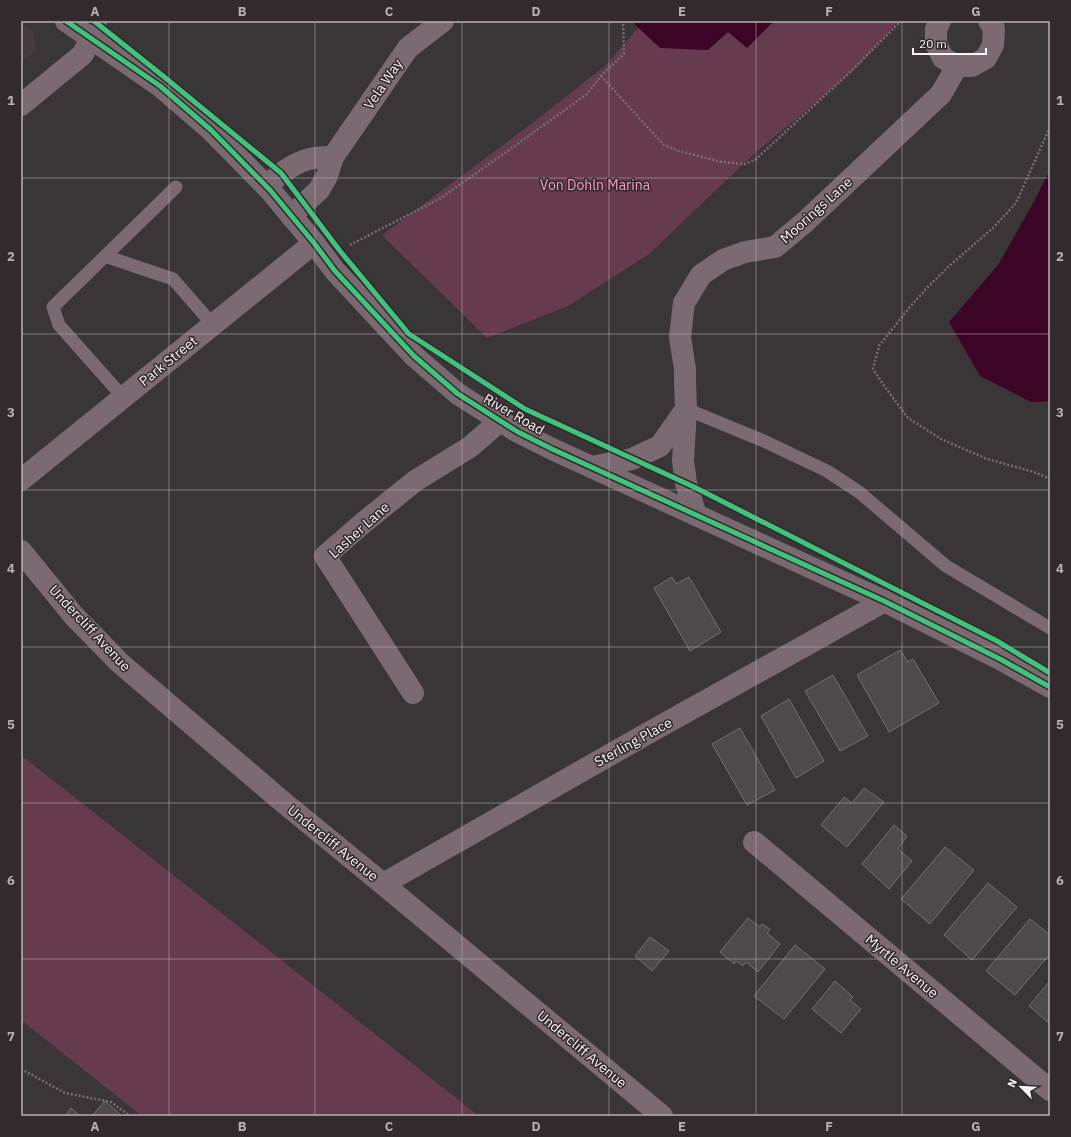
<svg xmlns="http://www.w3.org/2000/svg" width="1071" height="1137" viewBox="0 0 1071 1137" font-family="'IBM Plex Sans',sans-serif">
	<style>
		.built { fill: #483b40 }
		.green { fill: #663b4e }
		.water { fill: #3d0525 }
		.building { fill: #4e4a4c; stroke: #757173 }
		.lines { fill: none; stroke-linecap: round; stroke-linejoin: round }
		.path { stroke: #786d72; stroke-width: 2.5; stroke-dasharray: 2 2; stroke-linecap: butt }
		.service { stroke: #7b6a72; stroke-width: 13 }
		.minor { stroke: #7b6a72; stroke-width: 22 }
		.primary { stroke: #7b6972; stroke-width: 22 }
		.cycleway-casing { stroke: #322a2d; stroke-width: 8 }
		.cycleway { stroke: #40c37c; stroke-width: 5 }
		.grid { fill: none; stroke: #b6b1b3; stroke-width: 1; stroke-opacity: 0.55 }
		.labels { text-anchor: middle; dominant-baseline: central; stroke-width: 3; stroke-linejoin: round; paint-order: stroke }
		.street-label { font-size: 14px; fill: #f8f3f5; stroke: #322a2d }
		.park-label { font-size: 14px; fill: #fc9ec7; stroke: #322a2d }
		.neatline { fill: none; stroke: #b6b1b3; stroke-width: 1.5 }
		.grid-label { font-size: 13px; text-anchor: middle; font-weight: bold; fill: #b6b1b3 }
	</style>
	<rect width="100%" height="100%" fill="#3a3638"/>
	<path class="built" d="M 21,23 L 33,31 L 36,51 L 21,62 Z"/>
	<path class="green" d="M 644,21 L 898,21 L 858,67 L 755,153 L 649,254 L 568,306 L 487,338 L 382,235 L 535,121 L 606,65 Z
		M 21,755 L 479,1116 L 142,1116 L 21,1020 Z"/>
	<path class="water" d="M 631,21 L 774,21 L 747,48 L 728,32 L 708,50 L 660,48 Z
		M 1050,170 L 1050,401 L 1031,402 L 980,376 L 949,322 L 998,265 L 1031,207 Z"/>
	<path class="building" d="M 672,577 L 676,584 L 689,577 L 721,632 L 690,651 L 654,588 Z
		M 900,650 L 908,662 L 913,659 L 939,703 L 889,732 L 857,675 Z
		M 833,675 L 868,736 L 840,751 L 805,691 Z
		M 789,699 L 824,761 L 796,778 L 761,716 Z
		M 740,728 L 775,790 L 747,805 L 712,744 Z
		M 864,788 L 884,802 L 847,847 L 821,825 L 844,797 L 852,803 Z
		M 894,825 L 907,836 L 898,849 L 912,861 L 889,889 L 862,864 Z
		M 945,847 L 974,870 L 930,924 L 901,899 Z
		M 988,883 L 1017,907 L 972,960 L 944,935 Z
		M 748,918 L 760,927 L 762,924 L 770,929 L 767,933 L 780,944 L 758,972 L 746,962 L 743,966 L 736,961 L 734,964 L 720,952 Z
		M 1030,919 L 1050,935 L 1050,954 L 1015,995 L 986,971 Z
		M 650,937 L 669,951 L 652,971 L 635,956 Z
		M 795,945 L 825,969 L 784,1019 L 754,996 Z
		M 835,981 L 853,997 L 850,1000 L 861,1009 L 841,1033 L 812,1009 Z
		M 1050,981 L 1050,1024 L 1029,1006 Z
		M 105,1101 L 122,1116 L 92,1116 Z
		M 71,1108 L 80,1116 L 65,1116 Z"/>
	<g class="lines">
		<path class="path" d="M 601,76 L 664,145 L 679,151 L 722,162 L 745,164 L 756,159 L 847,75 L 901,21
			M 1050,127 L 1016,203 L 993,228 L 948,267 L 927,288 L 909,308 L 879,346 L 873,369 L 885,387 L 908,418 L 941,439 L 987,459 L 1034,472 L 1050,479
			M 350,245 L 441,198 L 509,150 L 587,94 L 601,76 L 624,54 L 623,21
			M 21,1069 L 65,1093 L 111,1102 L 130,1116"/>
		<path class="service" d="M 92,38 L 98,25 L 101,21
			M 105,256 L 173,279 L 213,325
			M 123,397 L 59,325 L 53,307 L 176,187
			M 686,409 L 764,441 L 827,471 L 859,492 L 946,566 L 1050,628"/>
		<path class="minor" d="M 940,21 L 936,29 L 936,44 L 943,58 L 957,66 L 972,66 L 986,58 L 993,45 L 994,29 L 989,21
			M 21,105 L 82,55 L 92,38
			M 266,186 C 280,174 295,161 314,158 C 321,157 327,157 333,157
			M 291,216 L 319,190 L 327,176 L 333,157 L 408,48 L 443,21
			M 592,467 L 632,459 L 660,446 L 686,409
			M 21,480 L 314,243
			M 696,515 L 686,483 L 683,461 L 686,409 L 685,382 L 685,369 L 680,337 L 684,303 L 701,275 L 723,260 L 745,252 L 775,247 L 805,222 L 941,94 L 957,66
			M 21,551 L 74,616 L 120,663 L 283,802 L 383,884 L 662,1116
			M 413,693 L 325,556 L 363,523 L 415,481 L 470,447 L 500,421
			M 754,842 L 1050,1090
			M 383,884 L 650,732 L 867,611 L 884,601"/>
		<path class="primary" d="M 66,21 L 160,86 L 211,130 L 270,190 L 314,243 L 335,271 L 414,356 L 458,394 L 518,432 L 552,449 L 884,601 L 1000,659 L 1050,687"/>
		<g class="cycleway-casing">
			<path id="cycleway" d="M 66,21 L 160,86 L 211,130 L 270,190 L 314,243 L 335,271 L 414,356 L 458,394 L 518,432 L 552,449 L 884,601 L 1000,659 L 1050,687
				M 94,21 L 163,76 L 281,173 L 340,251 L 409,334 L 525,409 L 694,487 L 997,641 L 1050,673"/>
		</g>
		<use href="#cycleway" class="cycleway"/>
	</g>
	<path class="grid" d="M 169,21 L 169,1116M 315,21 L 315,1116M 462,21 L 462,1116M 609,21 L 609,1116M 756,21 L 756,1116M 902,21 L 902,1116M 21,178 L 1050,178M 21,334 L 1050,334M 21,490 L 1050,490M 21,647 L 1050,647M 21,803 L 1050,803M 21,959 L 1050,959"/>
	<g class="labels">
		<g class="street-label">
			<text transform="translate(383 84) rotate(-56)">Vela Way</text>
			<text transform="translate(816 210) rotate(-42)">Moorings Lane</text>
			<text transform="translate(168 361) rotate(-39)">Park Street</text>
			<text transform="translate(514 414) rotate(30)">River Road</text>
			<text transform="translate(359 530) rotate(-42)">Lasher Lane</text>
			<text transform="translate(90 628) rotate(47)">Undercliff Avenue</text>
			<text transform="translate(633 742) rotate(-29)">Sterling Place</text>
			<text transform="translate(333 843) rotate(39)">Undercliff Avenue</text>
			<text transform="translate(902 966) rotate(40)">Myrtle Avenue</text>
			<text transform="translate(582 1049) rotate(40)">Undercliff Avenue</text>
		</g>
		<g class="park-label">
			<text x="595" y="185">Von Dohln Marina</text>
		</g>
	</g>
	<rect width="1071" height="1137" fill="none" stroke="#322a2d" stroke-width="44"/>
	<g transform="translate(1021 1087) rotate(294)" stroke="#322a2d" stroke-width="3" paint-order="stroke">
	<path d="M0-3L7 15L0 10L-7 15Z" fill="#f8f3f5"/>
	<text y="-6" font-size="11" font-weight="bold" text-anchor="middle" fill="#f8f3f5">N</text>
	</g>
	<path d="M913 48v6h73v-6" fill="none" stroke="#f8f3f5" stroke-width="2"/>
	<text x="919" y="48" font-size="12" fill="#f8f3f5" stroke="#322a2d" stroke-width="3" paint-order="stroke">20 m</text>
	<rect x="22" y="22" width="1027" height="1093" class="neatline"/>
	<g class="grid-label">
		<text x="95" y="16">A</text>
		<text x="242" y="16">B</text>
		<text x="389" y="16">C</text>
		<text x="536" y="16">D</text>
		<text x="682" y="16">E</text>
		<text x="829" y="16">F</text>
		<text x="976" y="16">G</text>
		<text x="11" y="105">1</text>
		<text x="1060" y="105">1</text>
		<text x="11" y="261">2</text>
		<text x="1060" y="261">2</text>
		<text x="11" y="417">3</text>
		<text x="1060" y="417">3</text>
		<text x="11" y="573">4</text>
		<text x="1060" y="573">4</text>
		<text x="11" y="729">5</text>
		<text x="1060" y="729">5</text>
		<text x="11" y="885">6</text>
		<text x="1060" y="885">6</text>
		<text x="11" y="1041">7</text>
		<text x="1060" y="1041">7</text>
		<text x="95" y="1131">A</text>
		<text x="242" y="1131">B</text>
		<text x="389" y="1131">C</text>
		<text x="536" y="1131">D</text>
		<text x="682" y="1131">E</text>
		<text x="829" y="1131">F</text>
		<text x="976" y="1131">G</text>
	</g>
</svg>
